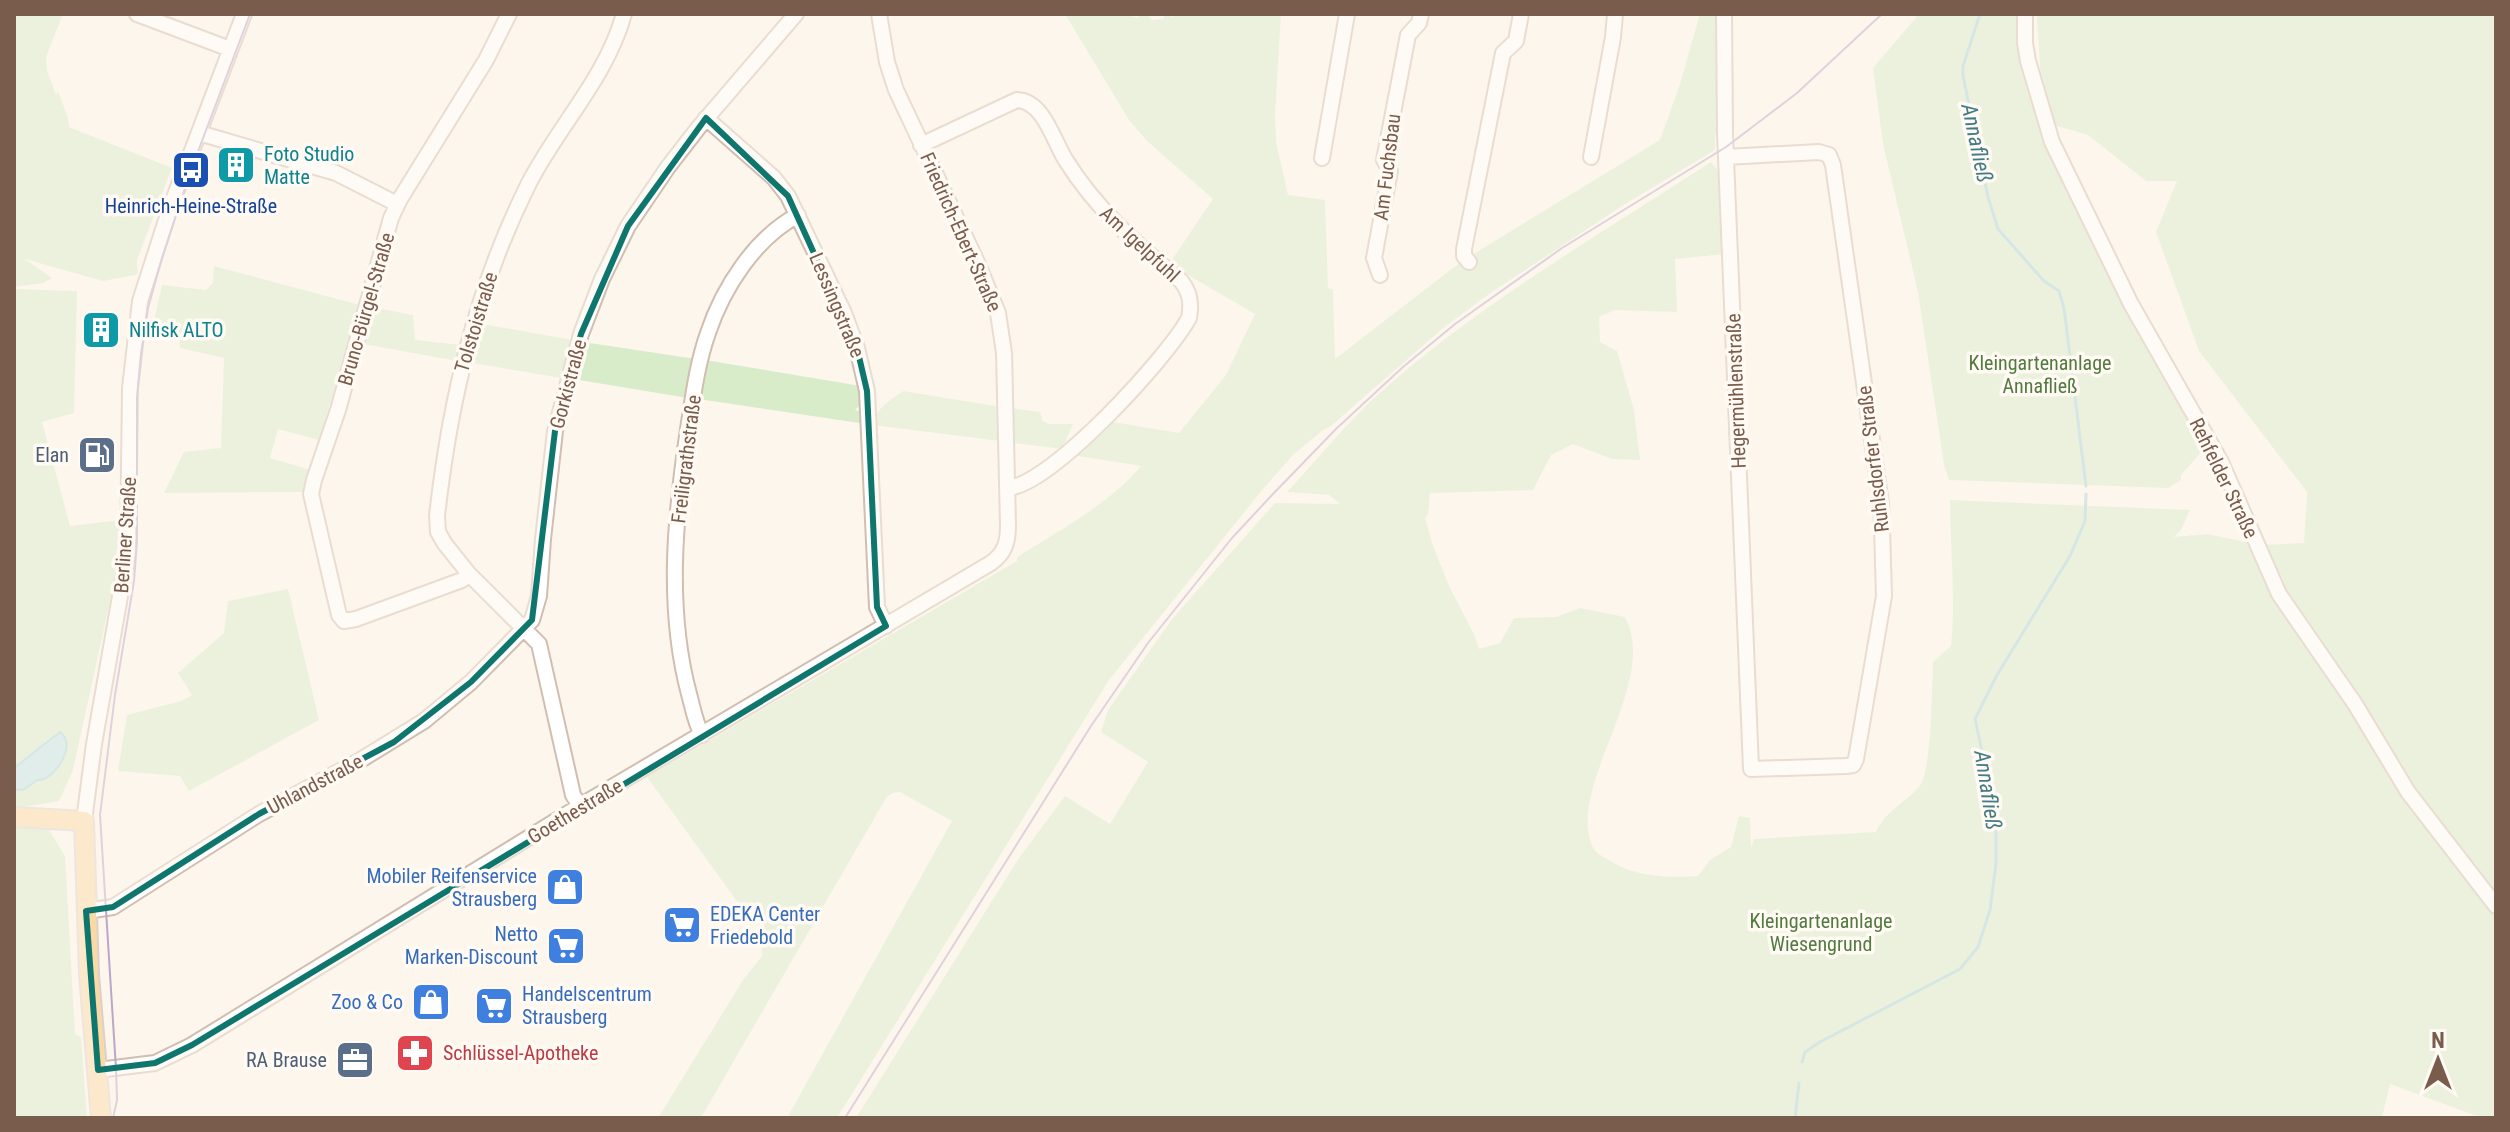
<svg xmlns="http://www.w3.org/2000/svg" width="2510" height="1132" viewBox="0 0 2510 1132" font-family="'Roboto Condensed',sans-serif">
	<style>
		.green { fill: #d8ecc9 }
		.water { fill: #bfe3e8; stroke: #a5d3da; stroke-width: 2 }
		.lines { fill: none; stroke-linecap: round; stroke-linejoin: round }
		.stream { stroke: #a5d3da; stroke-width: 3 }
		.minor-casing { stroke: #d1beb0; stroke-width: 18 }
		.major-casing { stroke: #dad1cd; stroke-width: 22 }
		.minor { stroke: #fff; stroke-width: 14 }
		.major { stroke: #fbd9a5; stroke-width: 18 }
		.tram { stroke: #b9a8c9; stroke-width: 2 }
		.marked { fill: none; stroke: #0f766e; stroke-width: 6; stroke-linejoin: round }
		.labels { text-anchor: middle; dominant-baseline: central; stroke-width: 7; stroke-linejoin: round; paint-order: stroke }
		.culture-label { font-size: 20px; fill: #0d838f; stroke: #fffaf3; text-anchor: start }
		.street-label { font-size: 20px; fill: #7a5c4d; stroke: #fffaf3 }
		.transit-label { font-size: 20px; fill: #164399; stroke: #fffaf3 }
		.park-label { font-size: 20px; fill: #537a41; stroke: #fffaf3 }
		.service-label { font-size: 20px; fill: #4e5e75; stroke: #fffaf3; text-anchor: end }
		.shop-label { font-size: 20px; fill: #366cbe; stroke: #fffaf3; text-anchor: end }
		.health-label { font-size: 20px; fill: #be3a42; stroke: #fffaf3; text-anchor: start }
		.water-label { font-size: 22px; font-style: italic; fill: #437c86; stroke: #fffaf3 }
	</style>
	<rect width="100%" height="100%" fill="#fdf6ec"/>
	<path class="green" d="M 14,14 L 63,14 L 46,57 L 47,71 L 56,95 L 58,91 L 68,118 L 69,127 L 172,168 L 137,260 L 138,273 L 135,275 L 103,281 L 25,259 L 52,278 L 43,283 L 14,287 Z
		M 1065,14 L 1131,14 L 1130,16 L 1138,18 L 1140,14 L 1147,14 L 1152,20 L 1163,19 L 1165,14 L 1173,17 L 1174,14 L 1281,14 L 1275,115 L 1276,142 L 1288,195 L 1325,200 L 1328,288 L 1333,290 L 1335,359 L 1462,261 L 1660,140 L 1680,84 L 1700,14 L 1718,14 L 1720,132 L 1715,133 L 1715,150 L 1622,206 L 1489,294 L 1442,329 L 1331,426 L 1323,430 L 1294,454 L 1263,489 L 1109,680 L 837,1118 L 787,1118 L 952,821 L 900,792 L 892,793 L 886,798 L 702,1116 L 704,1118 L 658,1118 L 743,980 L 762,956 L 762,942 L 758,935 L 766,930 L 755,906 L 744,911 L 647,777 L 1017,561 L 1017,557 C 1057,532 1112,502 1141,466 L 1072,455 L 1113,422 L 1179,433 L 1226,375 L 1255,314 L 1169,264 L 1213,199 L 1146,140 L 1129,120 Z
		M 1919,14 L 2020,14 L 2020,45 L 2041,135 L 2128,310 L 2204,449 L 2181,475 L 2181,480 L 2168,488 L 1949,480 L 1944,465 L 1918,292 L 1883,144 L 1873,68 Z
		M 2037,14 L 2496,14 L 2496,906 L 2492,909 L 2496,914 L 2496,1118 L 2482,1118 L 2390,1084 L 2382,1118 L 856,1118 L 1019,858 L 1065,796 L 1110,824 L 1148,762 L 1101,732 L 1108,710 L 1172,619 L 1275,503 L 1340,504 L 1329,495 L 1287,492 C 1316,461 1342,428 1373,399 C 1475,306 1596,237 1711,162 L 1721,174 L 1726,254 L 1675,259 L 1677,312 L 1615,310 L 1599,317 L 1600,342 L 1617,351 L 1634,410 L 1640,460 L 1612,459 L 1573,444 L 1551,455 L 1533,490 L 1430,493 L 1428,514 L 1425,518 L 1433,546 L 1450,588 L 1474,634 L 1479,649 L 1500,643 L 1514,618 L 1556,617 L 1580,608 L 1625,617 C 1661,684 1562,791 1594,849 C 1598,855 1608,859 1614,863 C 1637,877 1672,878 1698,876 L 1710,860 L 1731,847 L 1739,816 L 1750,818 L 1751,848 L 1754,839 L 1876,832 C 1886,810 1904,804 1919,787 C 1932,772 1932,686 1933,662 L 1951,646 C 1956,597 1950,548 1950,500 L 2190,510 L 2181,530 L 2174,537 L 2207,534 L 2260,545 L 2304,543 L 2307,492 L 2199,351 L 2156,232 L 2177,181 L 2146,181 L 2088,135 L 2054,125 L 2041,84 Z
		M 214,266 L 360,305 L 319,440 L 278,429 L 270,458 L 311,470 L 305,492 L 164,493 L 184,452 L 221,448 L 224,358 L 180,348 L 179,338 L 176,333 L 151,334 L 162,285 L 206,290 L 213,283 Z
		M 14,289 L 77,291 L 74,413 L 42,422 L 70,526 L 120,520 L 114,583 L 73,770 L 59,801 L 14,809 L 14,789 L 22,790 C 39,782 50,774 63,760 L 49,739 L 35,754 L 14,768 Z
		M 371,307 L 413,315 L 415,340 L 461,345 L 457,361 L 358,343 Z
		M 476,323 L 573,340 L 562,378 L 466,362 Z
		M 583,342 L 696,359 L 688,398 L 573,379 Z
		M 705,360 L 861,386 L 865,406 L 859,406 L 855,410 L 865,413 L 866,424 L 698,399 Z
		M 903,391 L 1002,407 L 1000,441 L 873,425 C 876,408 889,401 903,391 Z
		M 1011,408 L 1040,412 L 1043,421 L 1049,424 L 1073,424 L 1062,449 L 1013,443 Z
		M 288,589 L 319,720 L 189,791 L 180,776 L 118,771 L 127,715 L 181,701 L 192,695 L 178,673 L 224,633 L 228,601 Z
		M 14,825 L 47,827 L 65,856 L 75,1034 L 81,1037 L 87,1118 L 14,1118 Z"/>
	<path class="water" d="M 60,732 C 76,744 59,771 45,779 C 43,780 40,779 38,780 C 33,782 28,788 22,790 L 14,789 L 14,768 Z"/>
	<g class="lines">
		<path class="stream" d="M 1980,14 L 1963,66 L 1963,76 L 1988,197 L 1998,229 L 2044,281 L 2059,291 L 2064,308 L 2086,486
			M 1802,1062 L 1805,1052 L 1820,1042 L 1960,969 L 1978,947 L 1990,910 L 1996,864 L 1996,817 L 1975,719 L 1997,675 L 2070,556 L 2085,521 L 2086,494
			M 1795,1118 L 1799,1083"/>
		<g class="minor-casing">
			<path id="minor" d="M 137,14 L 230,49
				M 1724,14 L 1725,134 L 1751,769 L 1846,766 L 1853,765 L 1856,759 L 1884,596 L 1882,528 L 1881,503 L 1833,165 L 1829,155 L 1819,152 L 1726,157
				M 2025,14 L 2025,43 L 2028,61 L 2052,142 L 2131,304 L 2221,462 L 2279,594 L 2355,704 L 2408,792 L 2496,906
				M 706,118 L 774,178 L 788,196 L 844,313 L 857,348 L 867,391 L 877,607 L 886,626
				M 199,133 L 336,173 L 397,204
				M 921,145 L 1017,100 C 1043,101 1053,139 1065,159 C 1096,209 1136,244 1181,281 C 1190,292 1192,303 1189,318 C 1167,358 1052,484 1008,488
				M 1591,157 L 1613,37 L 1615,14
				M 1322,158 L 1347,14
				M 1469,262 L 1464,256 L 1464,249 L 1503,53 L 1516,41 L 1521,14
				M 1380,275 L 1374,258 L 1390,171 L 1384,160 L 1408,35 L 1419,23 L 1421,14
				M 469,574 L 462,580 L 356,619 L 344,621 L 339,615 L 311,494 L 314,480 L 338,410 L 391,218 L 400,199 L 486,60 L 509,14
				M 702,735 C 695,722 693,708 689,694 C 666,608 675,516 688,429 C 693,397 697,364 708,333 C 723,288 755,238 798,215
				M 580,806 L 573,795 L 539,644 L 469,574 L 445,544 L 438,532 L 437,516 C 450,399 476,289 529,183 C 559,125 606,78 624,14
				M 84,821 L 94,744 L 128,551 L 130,388 L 140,301 L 169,211 L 244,14
				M 86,911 L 113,907 L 259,814 L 359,761 L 424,721 L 471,682 L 532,620 L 539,596 L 543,539 L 555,431 L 581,334 L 602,279 L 628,226 L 668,167 L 699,127 L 796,14
				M 98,1070 L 155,1063 L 192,1045 L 580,806 L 991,563 C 1005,553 1008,542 1008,525 L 1004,353 L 998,313 L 977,262 L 896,90 L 887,62 L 879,14"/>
		</g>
		<g class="major-casing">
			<path id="major" d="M 14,817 L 84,821 L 89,975 L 101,1118"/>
		</g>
		<use href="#minor" class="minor"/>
		<use href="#major" class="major"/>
		<path class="tram" d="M 113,1118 L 117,1100 L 116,1069 L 100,815 L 115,695 L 134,581 L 137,542 L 137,397 L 141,354 L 148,308 L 162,258 L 191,170 L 250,14
			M 845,1118 L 1091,726 L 1148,643 L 1232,538 L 1272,495 L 1336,429 L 1403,367 L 1455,324 L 1562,248 L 1726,147 L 1797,93 L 1882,14"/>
	</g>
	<path d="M0 0H2510V1132H0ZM 706,118 L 788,196 L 857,348 L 867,391 L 877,607 L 886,626 L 192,1045 L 155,1063 L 98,1070 L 86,911 L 113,907 L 259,814 L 394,742 L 471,682 L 532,620 L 555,431 L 581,334 L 628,226 Z" fill="#fdf6ec" fill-opacity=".55" fill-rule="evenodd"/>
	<path class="marked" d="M 706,118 L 788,196 L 857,348 L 867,391 L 877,607 L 886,626 L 192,1045 L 155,1063 L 98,1070 L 86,911 L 113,907 L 259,814 L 394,742 L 471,682 L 532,620 L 555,431 L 581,334 L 628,226 Z"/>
	<defs>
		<g id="building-square" transform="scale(2)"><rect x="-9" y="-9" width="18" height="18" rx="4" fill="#0f9aa8" stroke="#fffaf3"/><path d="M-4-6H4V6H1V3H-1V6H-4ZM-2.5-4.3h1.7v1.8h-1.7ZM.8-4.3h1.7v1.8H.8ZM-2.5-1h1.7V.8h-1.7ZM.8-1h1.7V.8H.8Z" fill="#fff"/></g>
		<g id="bus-square" transform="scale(2)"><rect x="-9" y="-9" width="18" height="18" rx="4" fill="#1a4fb4" stroke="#fffaf3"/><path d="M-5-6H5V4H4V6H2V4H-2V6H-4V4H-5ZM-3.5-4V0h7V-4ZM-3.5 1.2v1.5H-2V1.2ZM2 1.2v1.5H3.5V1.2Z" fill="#fff"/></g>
		<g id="fuel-square" transform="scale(2)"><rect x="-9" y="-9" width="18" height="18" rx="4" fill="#5c6f8a" stroke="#fffaf3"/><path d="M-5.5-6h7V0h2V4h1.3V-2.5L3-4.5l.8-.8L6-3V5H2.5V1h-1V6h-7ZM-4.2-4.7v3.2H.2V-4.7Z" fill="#fff"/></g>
		<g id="shop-square" transform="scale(2)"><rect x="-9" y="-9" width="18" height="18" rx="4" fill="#3f7fe0" stroke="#fffaf3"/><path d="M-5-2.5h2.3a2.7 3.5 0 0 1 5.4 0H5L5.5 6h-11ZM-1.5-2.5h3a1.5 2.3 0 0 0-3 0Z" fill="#fff"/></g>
		<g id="supermarket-square" transform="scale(2)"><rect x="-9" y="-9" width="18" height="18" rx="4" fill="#3f7fe0" stroke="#fffaf3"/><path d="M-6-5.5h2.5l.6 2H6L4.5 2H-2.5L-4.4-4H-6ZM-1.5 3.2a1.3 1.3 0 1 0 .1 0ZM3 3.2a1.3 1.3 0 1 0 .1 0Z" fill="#fff"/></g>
		<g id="pharmacy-square" transform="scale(2)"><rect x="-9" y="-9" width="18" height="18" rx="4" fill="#e0444e" stroke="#fffaf3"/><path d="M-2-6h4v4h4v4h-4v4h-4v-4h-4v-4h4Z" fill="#fff"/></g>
		<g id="office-square" transform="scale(2)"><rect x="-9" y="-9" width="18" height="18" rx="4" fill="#5c6f8a" stroke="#fffaf3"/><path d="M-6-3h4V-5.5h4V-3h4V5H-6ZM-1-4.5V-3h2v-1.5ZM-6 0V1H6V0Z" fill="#fff"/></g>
	</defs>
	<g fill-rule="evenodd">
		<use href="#building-square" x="236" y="165"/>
		<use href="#bus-square" x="191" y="170"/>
		<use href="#building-square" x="101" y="330"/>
		<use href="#fuel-square" x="97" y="455"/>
		<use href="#shop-square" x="565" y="887"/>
		<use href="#supermarket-square" x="682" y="925"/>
		<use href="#supermarket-square" x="566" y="946"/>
		<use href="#shop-square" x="431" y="1002"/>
		<use href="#supermarket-square" x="494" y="1006"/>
		<use href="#pharmacy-square" x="415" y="1053"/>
		<use href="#office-square" x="355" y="1060"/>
	</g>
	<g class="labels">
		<g class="culture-label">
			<text x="264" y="154">Foto Studio<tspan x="264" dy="23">Matte</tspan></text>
			<text x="129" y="330">Nilfisk ALTO</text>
		</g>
		<g class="street-label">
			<text transform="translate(1387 167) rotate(-83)">Am Fuchsbau</text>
			<text transform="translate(961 232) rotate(66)">Friedrich-Ebert-Straße</text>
			<text transform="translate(1140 244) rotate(43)">Am Igelpfuhl</text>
			<text transform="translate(837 305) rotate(67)">Lessingstraße</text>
			<text transform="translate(366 309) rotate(-74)">Bruno-Bürgel-Straße</text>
			<text transform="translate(476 322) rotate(-73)">Tolstoistraße</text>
			<text transform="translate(568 384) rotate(-75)">Gorkistraße</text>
			<text transform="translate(1736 391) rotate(-92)">Hegermühlenstraße</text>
			<text transform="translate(686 459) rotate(-83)">Freiligrathstraße</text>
			<text transform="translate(1873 459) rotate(-97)">Ruhlsdorfer Straße</text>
			<text transform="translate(2224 478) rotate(64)">Rehfelder Straße</text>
			<text transform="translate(125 535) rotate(-86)">Berliner Straße</text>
			<text transform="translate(315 784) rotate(-28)">Uhlandstraße</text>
			<text transform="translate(575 811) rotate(-31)">Goethestraße</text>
		</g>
		<g class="transit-label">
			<text x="191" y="206">Heinrich-Heine-Straße</text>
		</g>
		<g class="park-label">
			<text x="2040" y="363">Kleingartenanlage<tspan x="2040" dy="23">Annafließ</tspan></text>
			<text x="1821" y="921">Kleingartenanlage<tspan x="1821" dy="23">Wiesengrund</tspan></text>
		</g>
		<g class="service-label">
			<text x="69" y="455">Elan</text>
			<text x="327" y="1060">RA Brause</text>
		</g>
		<g class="shop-label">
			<text x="537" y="876">Mobiler Reifenservice<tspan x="537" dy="23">Strausberg</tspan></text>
			<text x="710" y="914" text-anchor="start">EDEKA Center<tspan x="710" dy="23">Friedebold</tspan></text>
			<text x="538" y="934">Netto<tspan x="538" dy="23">Marken-Discount</tspan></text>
			<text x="522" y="994" text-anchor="start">Handelscentrum<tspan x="522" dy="23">Strausberg</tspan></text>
			<text x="403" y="1002">Zoo &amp; Co</text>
		</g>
		<g class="health-label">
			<text x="443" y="1053">Schlüssel-Apotheke</text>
		</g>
		<g class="water-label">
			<text transform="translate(1977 143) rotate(78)">Annafließ</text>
			<text transform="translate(1988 790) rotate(81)">Annafließ</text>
		</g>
	</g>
	<rect width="2510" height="1132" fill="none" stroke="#7a5c4d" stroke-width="32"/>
	<g transform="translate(2438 1060)" stroke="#fffaf3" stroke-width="6" paint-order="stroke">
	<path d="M0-6L14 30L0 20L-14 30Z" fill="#7a5c4d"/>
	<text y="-12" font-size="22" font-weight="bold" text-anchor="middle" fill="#7a5c4d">N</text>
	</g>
</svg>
